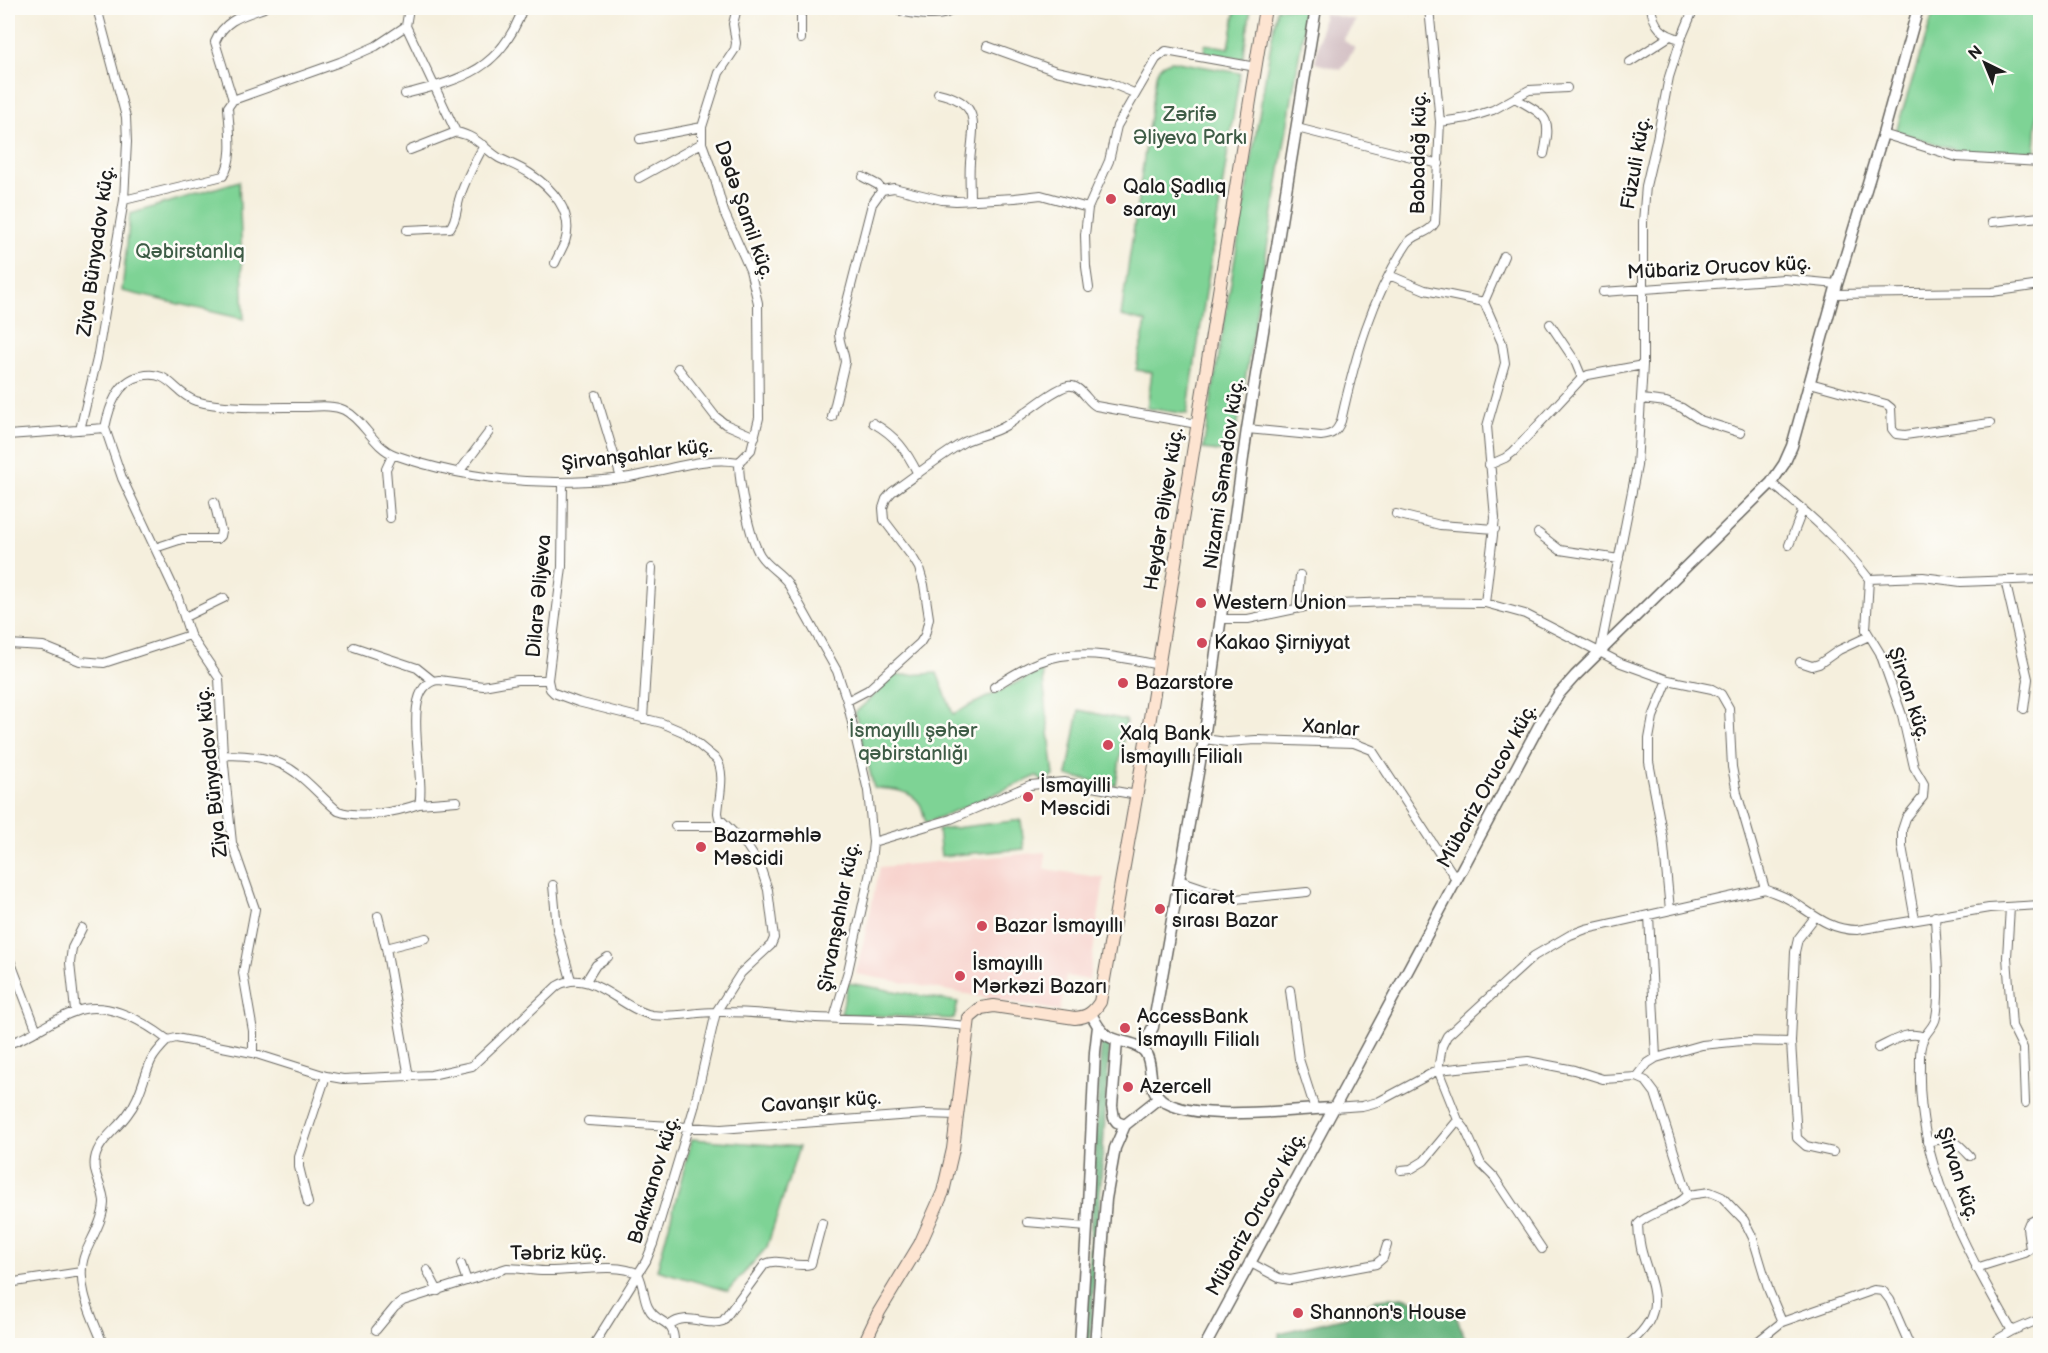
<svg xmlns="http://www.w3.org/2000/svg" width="2048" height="1353" viewBox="0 0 2048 1353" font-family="'Balsamiq Sans',sans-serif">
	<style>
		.built { fill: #f7d0ca }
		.industrial { fill: #d2bec2 }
		.green { fill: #7ed395; stroke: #4d7858; stroke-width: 1.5 }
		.forest { fill: #66b57e; stroke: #41684d; stroke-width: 1.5 }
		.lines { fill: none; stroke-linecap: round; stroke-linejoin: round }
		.minor-casing { stroke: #686660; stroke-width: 10 }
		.tertiary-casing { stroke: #686660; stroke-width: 13 }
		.secondary-casing { stroke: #686660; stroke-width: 14 }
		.minor { stroke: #fff; stroke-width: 8 }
		.tertiary { stroke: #fff; stroke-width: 10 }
		.secondary { stroke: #fde4d1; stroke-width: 12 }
		.poi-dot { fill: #d1495b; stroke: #fdfcf7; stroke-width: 2 }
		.labels { text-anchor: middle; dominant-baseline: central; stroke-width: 5; stroke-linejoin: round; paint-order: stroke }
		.park-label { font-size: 20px; fill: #3e5c46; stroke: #fdfcf7 }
		.street-label { font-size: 20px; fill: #1c1c1c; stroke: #fdfcf7 }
		.poi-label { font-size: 20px; fill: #1c1c1c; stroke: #fdfcf7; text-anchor: start }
	</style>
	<rect width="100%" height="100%" fill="#fdfcf7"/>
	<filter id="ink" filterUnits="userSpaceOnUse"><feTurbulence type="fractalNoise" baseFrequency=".0167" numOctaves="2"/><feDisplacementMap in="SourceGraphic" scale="12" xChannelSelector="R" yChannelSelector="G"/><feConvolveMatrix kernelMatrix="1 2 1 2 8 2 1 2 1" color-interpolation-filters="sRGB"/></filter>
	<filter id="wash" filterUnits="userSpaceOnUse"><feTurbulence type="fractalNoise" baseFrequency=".008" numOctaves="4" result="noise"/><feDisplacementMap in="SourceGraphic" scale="24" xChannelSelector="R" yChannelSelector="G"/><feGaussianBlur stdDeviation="1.35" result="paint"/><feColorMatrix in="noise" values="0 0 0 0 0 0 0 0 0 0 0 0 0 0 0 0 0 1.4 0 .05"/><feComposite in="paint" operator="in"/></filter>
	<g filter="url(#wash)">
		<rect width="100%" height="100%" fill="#f5efdd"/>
		<path class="built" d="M 1045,852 L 1045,869 L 1104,878 L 1089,980 L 1066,976 L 1060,1011 L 856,974 L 880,867 Z"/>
		<path class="industrial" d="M 1324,13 L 1356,20 L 1343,40 L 1355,48 L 1341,70 L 1315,63 Z"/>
		<path class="green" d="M 1236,8 L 1251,8 L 1243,59 L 1204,52 L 1205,44 L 1229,48 Z
			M 1277,8 L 1307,8 L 1233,453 L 1203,449 Z
			M 1935,8 L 2040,8 L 2040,74 L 2035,151 L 1971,152 L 1952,149 L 1896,131 Z
			M 1172,61 L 1240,73 L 1187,414 L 1147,408 L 1152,372 L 1136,370 L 1146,322 L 1121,316 L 1156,75 C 1159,66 1163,63 1172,61 Z
			M 239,181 L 244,319 L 122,291 L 130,214 Z
			M 1042,670 L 1054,776 L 1042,781 L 1037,776 L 926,823 C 924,818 923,809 920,804 C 910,789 889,789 874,788 L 855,713 L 894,676 L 937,673 L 953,714 Z
			M 1079,710 L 1126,720 L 1116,785 L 1067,776 Z
			M 1021,820 L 1024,849 L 941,856 L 938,830 Z
			M 848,983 L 958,1002 L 954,1019 L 841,1014 Z
			M 692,1139 L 799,1147 L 767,1247 L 728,1291 L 657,1270 Z"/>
		<path class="forest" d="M 1101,1042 L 1110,1044 L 1090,1345 L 1084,1346 Z
			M 1403,1297 L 1456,1316 L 1468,1345 L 1279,1345 L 1279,1333 L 1346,1317 L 1376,1299 Z"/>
	</g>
	<g filter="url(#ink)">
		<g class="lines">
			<g class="minor-casing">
				<path id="minor" d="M 409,8 L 406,26 L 456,132 C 478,137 482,147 499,158 C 509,163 520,167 529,173 C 551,187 575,212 565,242 C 562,249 558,256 555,263
					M 737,8 L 733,24 L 736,43 L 735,49 L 719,73 L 702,127 L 702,143 L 714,176 L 724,212 L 750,270 L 758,303 L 759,418 L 751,450 L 739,462
					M 801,8 L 801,39
					M 891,8 C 904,13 945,21 954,8
					M 1651,8 C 1654,26 1662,35 1681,39
					M 987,46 L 1056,71 L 1110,83 L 1134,93
					M 1630,62 L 1670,36
					M 938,93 C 983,103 973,125 970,162 C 969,174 970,187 970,200
					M 405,94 C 464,79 501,70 523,8
					M 1515,98 C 1547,117 1552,116 1544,154
					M 233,100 L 215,42 C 225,19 242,16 264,8
					M 1440,122 L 1468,118 L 1493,110 L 1529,90 L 1567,88
					M 1297,128 L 1439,164
					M 1883,134 L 1957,157 L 2040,162
					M 640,139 L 702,127
					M 410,150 L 456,132
					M 863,177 L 878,185 L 882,190
					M 639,178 L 702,143
					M 124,200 L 223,176 C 235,159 229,128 228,107 L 233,100 L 340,62 L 376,46 L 406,26
					M 1992,222 L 2040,217
					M 407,230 L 450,228 C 457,219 456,210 459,200 C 464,181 475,163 484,145
					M 1389,275 L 1425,290 L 1484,302 L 1502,343 L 1505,363 L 1487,426 L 1495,518 L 1485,603
					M 1089,288 L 1086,267 L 1085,235 L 1088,208 L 1109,161 L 1117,126 L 1156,59 L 1166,51 L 1256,67
					M 1603,292 L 1784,279 L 1837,284
					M 1834,294 L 1992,292 L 2040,285
					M 1484,302 L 1504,256
					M 1550,324 L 1575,361 L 1582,378
					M 678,368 L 715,416 L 725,424 L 755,437
					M 1810,383 L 1886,404 L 1891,408 L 1892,429 L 1896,434 L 1905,435 L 1990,423
					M 596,395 L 621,478
					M 1642,399 L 1666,402 L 1682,408 L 1700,420 L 1741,433
					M 832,417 L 845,362 C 844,351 839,343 839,333 L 872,204 L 882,190 L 894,188 L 942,200 L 956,201 L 1015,198 L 1041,195 L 1088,208
					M 873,423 C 896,436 906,450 918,474
					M 105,428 L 122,478 L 177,595 L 190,635 L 219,678 L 223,755 L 232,843 L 255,909 L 243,973 L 253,1031 L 253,1053
					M 1247,429 L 1321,436 C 1333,435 1337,431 1341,421 C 1355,358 1371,298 1407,244 C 1414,233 1428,235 1435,223 L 1440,122 L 1429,8
					M 80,430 L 97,359 L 124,200 L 127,142 L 126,117 L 97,8
					M 8,435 L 105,428 C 109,408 117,381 141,376 C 170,369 173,393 196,401 C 222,409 271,407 300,407 C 314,407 332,404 344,410 C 364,420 373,447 395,455 C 469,481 546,487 623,478 C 660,473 703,455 739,462 C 739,483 749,537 760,555 C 767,566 779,572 787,582 L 837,671 L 847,701 L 868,791 L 873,842 L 870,872 L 848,971 L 834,1018
					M 1489,465 L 1505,458 L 1513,452 L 1582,378 L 1588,375 L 1643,365
					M 459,472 L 489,432
					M 1771,483 C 1807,512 1841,542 1869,579 L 1923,577 L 1961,582 L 2040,579
					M 1396,514 L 1440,525 L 1495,529
					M 390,518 L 386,469 L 393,454
					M 1538,533 L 1560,550 L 1619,559
					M 1789,545 L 1803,509
					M 155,548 L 182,539 L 217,539 L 220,536 L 221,531 L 214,502
					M 1869,579 L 1866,630 L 1880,653 L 1902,715 L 1914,767 L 1924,784 L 1923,797 L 1906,818 L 1902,830 L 1902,846 L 1915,920
					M 2005,580 L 2028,679 L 2024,709
					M 1297,608 L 1300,575
					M 185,617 L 224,598
					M 1221,619 L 1248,619 L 1314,605 L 1390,602 L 1485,603 L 1525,614 L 1621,663 L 1668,680 L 1712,689 L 1721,694 L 1729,708 L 1732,767 L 1737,793 L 1765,889
					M 8,644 L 43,646 L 80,661 L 104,663 L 190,635
					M 354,647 L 417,668 L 432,680
					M 1600,652 L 1637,466 L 1643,365 L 1643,222 L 1646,186 L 1657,139 L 1669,77 L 1681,39 L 1694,8
					M 1800,662 L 1812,666 L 1819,664 L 1839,650 L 1869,636
					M 548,680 L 550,689 L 554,693 L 578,702 L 662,723 L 683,732 L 716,759 C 726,772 719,797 718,813 L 719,818 L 747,846 L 760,866 L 768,890 L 774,938 L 771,945 L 741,973 L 716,1012 L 694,1108 L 653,1244 L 646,1261 L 593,1346
					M 1668,680 L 1653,717 L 1649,739 L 1649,762 L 1663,837 L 1670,910
					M 994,687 C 1008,678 1023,668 1039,662 C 1078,647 1119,657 1159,665
					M 847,701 L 868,690 L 920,643 L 925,635 L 929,618 L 924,585 L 919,568 L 913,558 L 884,520 L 883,508 L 886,499 L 892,492 C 916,475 939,457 964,442 C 978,435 993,434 1007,425 C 1021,417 1054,388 1068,386 C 1081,384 1087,402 1096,406 L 1197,424
					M 643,719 L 652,568
					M 1204,739 L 1227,742 L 1256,740 L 1354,743 L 1372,750 L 1456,879
					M 223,755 C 248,755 276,757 296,773 C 311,784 323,799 338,811 C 360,819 397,812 419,804 C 427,777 397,683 439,680 L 483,686 L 517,680 L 548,680 L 562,567 L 563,483
					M 419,804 L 457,801
					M 675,826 L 714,826 L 724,823
					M 873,842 L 951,819 L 1030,785 L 1064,782 L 1137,795
					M 1179,880 L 1235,899 L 1307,892
					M 553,885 L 557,929 L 571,980
					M 2010,907 L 2007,957 L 2012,1026 L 2023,1048 L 2025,1103
					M 1649,915 L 1656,1058
					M 378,916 L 386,948 L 409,1077
					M 1935,916 C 1936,945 1941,990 1936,1017 C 1935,1025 1929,1029 1925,1036 C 1919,1045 1920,1057 1920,1067 C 1917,1165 1966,1249 2012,1331 L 2040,1319
					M 1815,917 L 1798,939 L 1795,952 L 1791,1042 L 1797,1138 L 1806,1146 L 1833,1152
					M 386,948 L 426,938
					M 8,955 L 37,1031
					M 586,981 L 596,965 L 608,957
					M 1290,990 L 1299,1059 L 1315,1109
					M 75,1011 L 70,963 L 72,948 L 82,928
					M 8,1044 C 31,1037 51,1020 74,1012 C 106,999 143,1021 168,1040 L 176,1038 L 253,1053 L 326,1076 L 343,1079 L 431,1075 L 472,1066 L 557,986 C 591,966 620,1009 652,1015 C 674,1018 694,1012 716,1012 C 749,1011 783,1016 816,1018 C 867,1020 916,1020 967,1026
					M 1878,1048 C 1893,1041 1908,1030 1924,1037
					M 1637,1077 L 1648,1063 L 1656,1058 L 1702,1045 L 1742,1041 L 1791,1042
					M 1334,1108 L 1362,1106 L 1378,1102 L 1438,1070 L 1528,1061 L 1574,1070 L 1603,1079 L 1637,1077 L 1646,1081 L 1655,1093 L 1688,1195 C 1674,1210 1652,1210 1638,1224 C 1638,1275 1681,1305 1626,1346
					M 588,1121 L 721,1129 L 926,1114 L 957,1115
					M 1927,1142 C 1952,1137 1953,1138 1970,1156
					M 1401,1170 L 1411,1169 L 1424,1161 L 1458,1120
					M 1688,1195 L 1710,1192 L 1722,1197 L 1744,1220 L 1753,1238 L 1769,1291 L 1782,1322
					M 308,1203 L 299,1167 L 299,1157 L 326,1076
					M 1027,1222 L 1087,1227
					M 1542,1249 L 1494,1177 L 1481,1164 L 1465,1129 L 1458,1120 L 1438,1070 L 1442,1046 L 1447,1036 L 1534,956 L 1570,935 L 1586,929 L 1765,889 C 1774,893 1784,896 1792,901 C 1814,915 1830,930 1857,930 L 1989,908 L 2040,905
					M 1249,1262 L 1279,1278 L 1290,1280 L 1376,1264 L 1383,1258 L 1387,1245
					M 461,1264 L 467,1281
					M 1976,1268 L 2024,1253 L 2030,1249 L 2027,1228 L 2029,1223 L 2040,1217
					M 427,1270 L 438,1291
					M 638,1274 C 644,1285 643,1297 648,1307 C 657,1326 676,1317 674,1346
					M 8,1283 L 81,1272
					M 670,1325 C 686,1311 706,1327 723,1321 L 765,1264 C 779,1257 795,1269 811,1264 L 822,1223
					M 376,1330 L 395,1307 L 403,1301 L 507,1268 C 520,1268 532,1271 545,1271 C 569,1272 619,1262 638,1274
					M 104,1346 C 93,1319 74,1283 85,1254 C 92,1237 103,1221 104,1203 C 104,1187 92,1175 95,1159 C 98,1141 117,1129 127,1115 C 140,1099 143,1079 151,1061 C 155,1053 162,1046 168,1040
					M 1752,1346 L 1782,1322 L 1874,1290 L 1883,1291 L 1890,1300 L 1910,1346
					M 1994,1346 L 1998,1339 L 2012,1331"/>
			</g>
			<g class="tertiary-casing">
				<path id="tertiary" d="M 1091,1014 C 1095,1020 1098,1028 1104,1033 C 1115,1044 1136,1040 1145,1052 C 1154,1065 1147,1084 1158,1096 C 1181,1125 1298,1109 1334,1108
					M 1117,1041 L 1112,1106 L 1114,1118 L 1117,1122 L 1125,1125
					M 1142,1049 L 1153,1027 L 1204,739 L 1247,429 L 1316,8
					M 1080,1346 L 1087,1227 L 1095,1052 L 1098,1026
					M 1095,1346 L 1106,1199 L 1115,1148 L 1125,1125 L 1159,1098
					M 1205,1346 L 1334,1108 L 1542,720 L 1559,694 L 1575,676 L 1771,483 L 1784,464 L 1792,446 L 1837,284 L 1883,134 L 1918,8"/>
			</g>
			<g class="secondary-casing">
				<path id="secondary" d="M 863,1346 L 879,1312 L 920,1244 L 943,1192 L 953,1149 L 969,1018 L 981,1008 L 994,1006 L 1075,1018 C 1087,1017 1093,1013 1100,1002 L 1148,730 L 1265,8"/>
			</g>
			<use href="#minor" class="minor"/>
			<use href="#tertiary" class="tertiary"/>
			<use href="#secondary" class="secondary"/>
		</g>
	</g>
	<g class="poi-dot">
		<circle cx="1111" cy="199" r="6"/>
		<circle cx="1201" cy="603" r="6"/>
		<circle cx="1202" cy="643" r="6"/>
		<circle cx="1123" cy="683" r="6"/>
		<circle cx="1108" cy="745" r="6"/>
		<circle cx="1028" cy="797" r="6"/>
		<circle cx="701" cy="847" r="6"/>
		<circle cx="1160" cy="909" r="6"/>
		<circle cx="982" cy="926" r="6"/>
		<circle cx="960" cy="976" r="6"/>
		<circle cx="1125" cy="1028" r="6"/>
		<circle cx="1128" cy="1087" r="6"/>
		<circle cx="1298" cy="1313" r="6"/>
	</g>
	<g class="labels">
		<g class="park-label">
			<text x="1190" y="115">Zərifə<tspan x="1190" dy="23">Əliyeva Parkı</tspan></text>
			<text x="190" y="252">Qəbirstanlıq</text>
			<text x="913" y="731">İsmayıllı şəhər<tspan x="913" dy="23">qəbirstanlığı</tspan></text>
		</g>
		<g class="street-label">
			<text transform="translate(1419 153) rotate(-89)">Babadağ küç.</text>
			<text transform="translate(1636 163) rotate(-80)">Füzuli küç.</text>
			<text transform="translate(744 210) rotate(71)">Dədə Şamil küç.</text>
			<text transform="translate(96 251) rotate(-82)">Ziya Bünyadov küç.</text>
			<text transform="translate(1719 268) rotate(-3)">Mübariz Orucov küç.</text>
			<text transform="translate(637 455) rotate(-7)">Şirvanşahlar küç.</text>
			<text transform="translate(1224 474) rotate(-82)">Nizami Səmədov küç.</text>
			<text transform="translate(1164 509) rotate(-81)">Heydər Əliyev küç.</text>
			<text transform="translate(539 596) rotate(-85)">Dilarə Əliyeva</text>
			<text transform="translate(1909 694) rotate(72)">Şirvan küç.</text>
			<text transform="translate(1331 728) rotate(4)">Xanlar</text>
			<text transform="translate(212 772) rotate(-96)">Ziya Bünyadov küç.</text>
			<text transform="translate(1487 786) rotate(-61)">Mübariz Orucov küç.</text>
			<text transform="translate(839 917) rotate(-79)">Şirvanşahlar küç.</text>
			<text transform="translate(821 1102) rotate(-4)">Cavanşır küç.</text>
			<text transform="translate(1958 1174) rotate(72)">Şirvan küç.</text>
			<text transform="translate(654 1180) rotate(-73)">Bakıxanov küç.</text>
			<text transform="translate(1256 1214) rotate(-61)">Mübariz Orucov küç.</text>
			<text transform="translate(558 1253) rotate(-1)">Təbriz küç.</text>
		</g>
		<g class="poi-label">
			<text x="1123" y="187">Qala Şadlıq<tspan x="1123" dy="23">sarayı</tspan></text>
			<text x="1213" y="603">Western Union</text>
			<text x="1214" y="643">Kakao Şirniyyat</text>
			<text x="1135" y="683">Bazarstore</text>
			<text x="1120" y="734">Xalq Bank<tspan x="1120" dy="23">İsmayıllı Filialı</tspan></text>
			<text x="1040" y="786">İsmayilli<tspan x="1040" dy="23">Məscidi</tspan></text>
			<text x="713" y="836">Bazarməhlə<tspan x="713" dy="23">Məscidi</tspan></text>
			<text x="1172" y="898">Ticarət<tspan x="1172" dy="23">sırası Bazar</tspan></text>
			<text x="994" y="926">Bazar İsmayıllı</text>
			<text x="972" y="964">İsmayıllı<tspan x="972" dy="23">Mərkəzi Bazarı</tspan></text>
			<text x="1137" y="1017">AccessBank<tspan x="1137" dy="23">İsmayıllı Filialı</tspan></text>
			<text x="1140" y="1087">Azercell</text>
			<text x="1310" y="1313">Shannon's House</text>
		</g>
	</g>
	<rect width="2048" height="1353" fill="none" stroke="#fdfcf7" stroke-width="30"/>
	<g transform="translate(1985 63) rotate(317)" stroke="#fdfcf7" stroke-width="4.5" paint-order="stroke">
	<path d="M0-4.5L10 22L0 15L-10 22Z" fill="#1c1c1c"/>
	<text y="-9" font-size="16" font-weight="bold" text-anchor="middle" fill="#1c1c1c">N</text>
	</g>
</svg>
